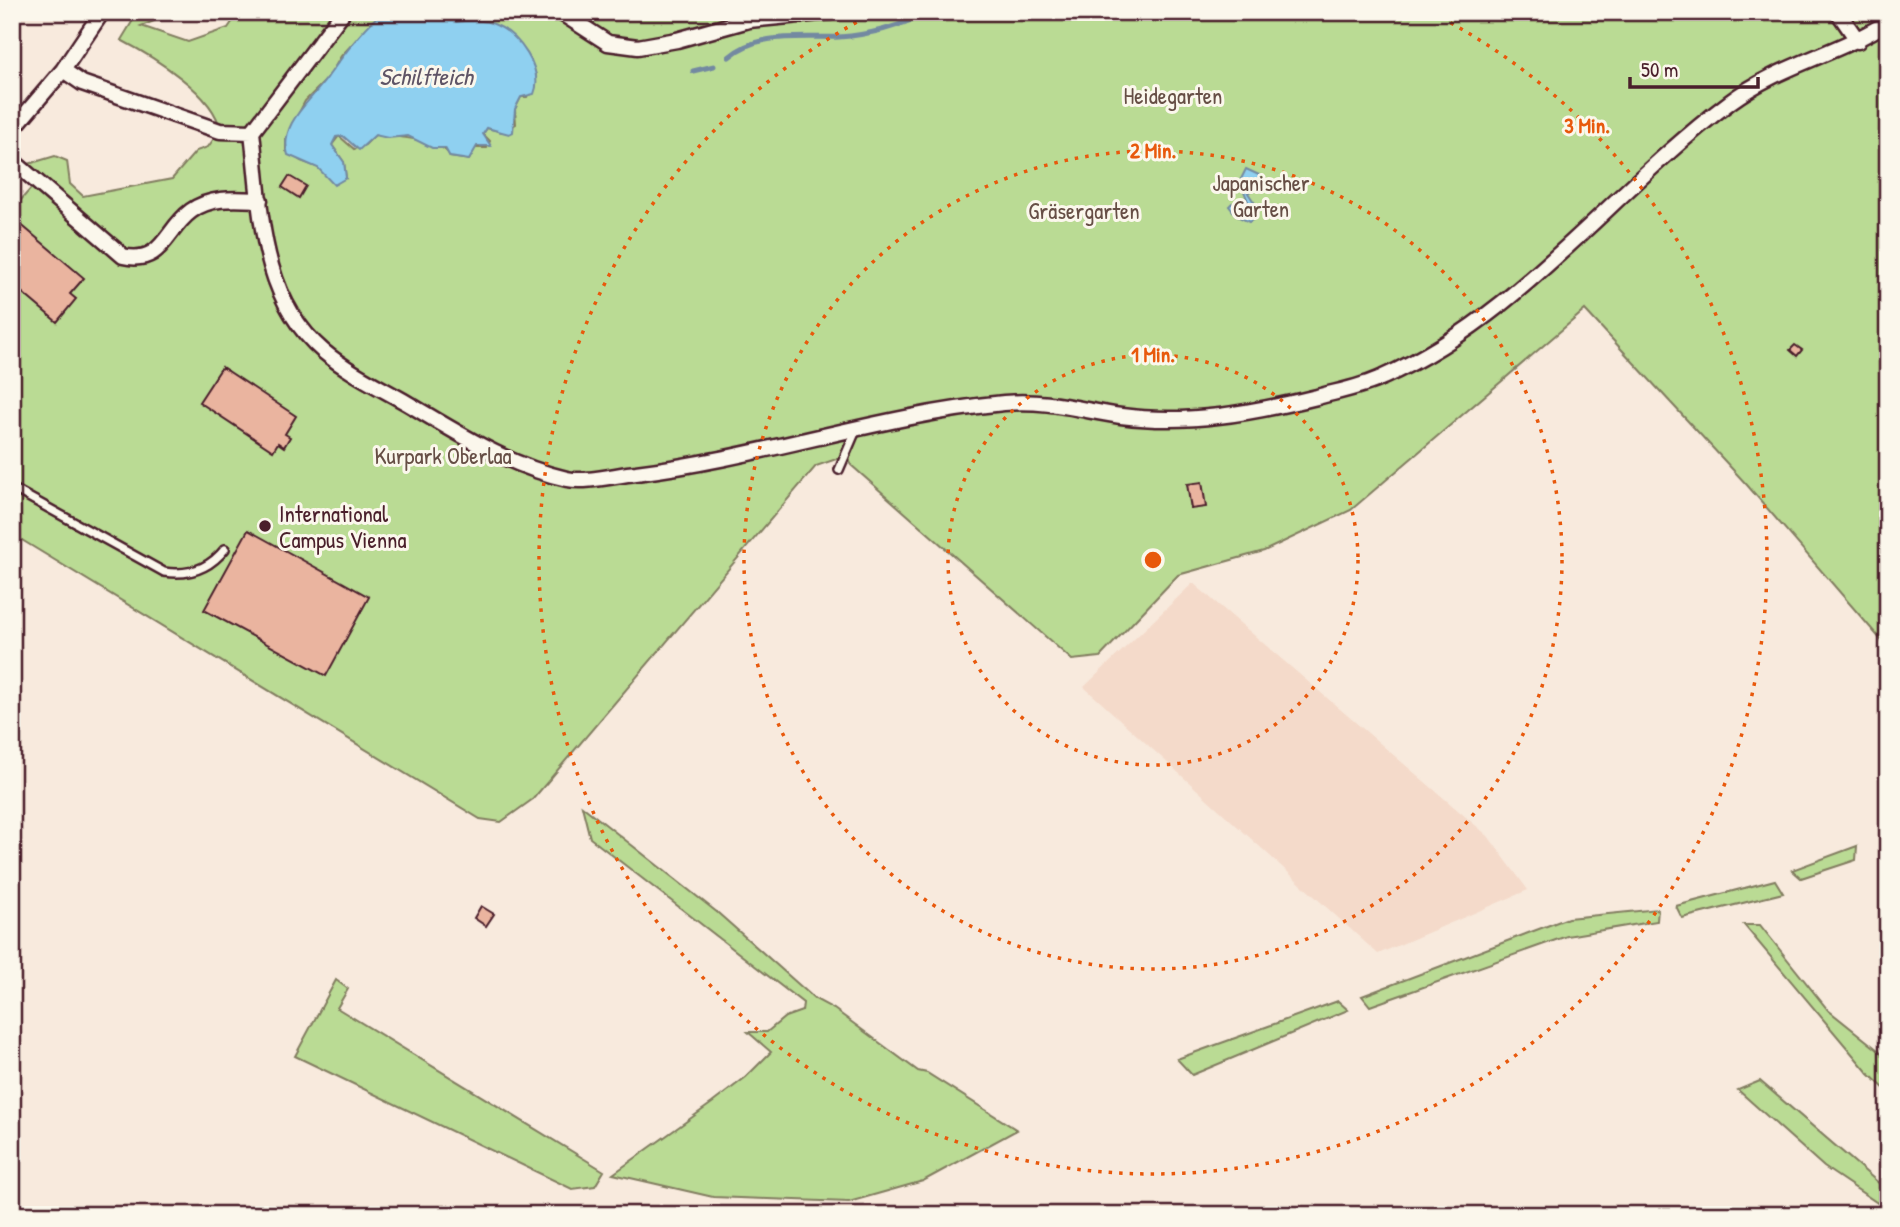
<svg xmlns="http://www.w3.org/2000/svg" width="1900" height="1227" viewBox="0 0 1900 1227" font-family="'Patrick Hand',sans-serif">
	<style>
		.built { fill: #f4daca }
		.green { fill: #badb94; stroke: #827d60; stroke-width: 2 }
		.water { fill: #8fd0f0; stroke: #7389a1; stroke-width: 2 }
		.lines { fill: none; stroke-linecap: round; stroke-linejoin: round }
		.stream { stroke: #7389a1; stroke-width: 5 }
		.building { fill: #eab49f; stroke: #4a1f2b; stroke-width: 2 }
		.lane-casing { stroke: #4a1f2b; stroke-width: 12 }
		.street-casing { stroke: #4a1f2b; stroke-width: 19 }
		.lane { stroke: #fbf7ec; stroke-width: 7 }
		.street { stroke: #fbf7ec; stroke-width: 14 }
		.ring { fill: none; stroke: #e8590c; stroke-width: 3.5; stroke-dasharray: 3.5 7 }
		.poi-dot { fill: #4a1f2b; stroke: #fbf7ec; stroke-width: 2.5 }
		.labels { text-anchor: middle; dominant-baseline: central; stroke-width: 6; stroke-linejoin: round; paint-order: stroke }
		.park-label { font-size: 23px; fill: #664e45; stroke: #fbf7ec }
		.poi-label { font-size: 23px; fill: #4a1f2b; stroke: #fbf7ec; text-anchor: start }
		.water-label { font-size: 24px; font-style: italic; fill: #5f5466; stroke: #fbf7ec }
		.centre { fill: #e8590c; stroke: #fbf7ec; stroke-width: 3.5 }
		.ring-label { font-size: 21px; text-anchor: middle; font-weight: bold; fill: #e8590c; stroke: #fbf7ec; stroke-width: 6; stroke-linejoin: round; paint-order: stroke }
	</style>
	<rect width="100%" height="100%" fill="#f8eadd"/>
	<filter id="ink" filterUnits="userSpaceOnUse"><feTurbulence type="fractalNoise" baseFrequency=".0143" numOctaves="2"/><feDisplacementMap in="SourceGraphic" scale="14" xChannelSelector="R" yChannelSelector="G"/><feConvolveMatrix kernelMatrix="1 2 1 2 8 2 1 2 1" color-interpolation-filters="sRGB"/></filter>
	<g filter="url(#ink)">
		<path class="built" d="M 1193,583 L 1488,836 L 1528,890 L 1378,954 L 1084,687 Z"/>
		<path class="green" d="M 138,12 L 178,12 L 141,26 L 188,42 L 228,28 L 239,12 L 382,12 L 341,56 L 329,77 L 305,101 L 286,138 L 286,151 L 301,161 L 346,178 L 344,162 L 332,145 L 339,136 L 354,149 L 365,145 L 375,135 C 392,136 445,139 450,157 L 469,160 L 475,148 L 487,148 L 490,141 L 483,134 L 487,128 L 502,132 L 516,124 L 515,109 L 521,97 L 527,97 L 536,75 C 523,40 496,16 456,22 L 442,12 L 1888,12 L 1888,648 L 1747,485 L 1585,310 L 1351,510 L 1264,551 L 1178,575 L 1100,657 L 1072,660 L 851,465 L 845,456 L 816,466 L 533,799 L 501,822 L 480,819 L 12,534 L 12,210 L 34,185 L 126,251 L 25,165 L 55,156 L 67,161 L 70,184 L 83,196 L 172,179 L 196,151 L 208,147 L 220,130 C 216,95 152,56 121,40 Z
			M 582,806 L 718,913 L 815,999 L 834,1009 L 918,1071 L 927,1073 L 1017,1130 L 923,1181 L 849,1202 L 713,1197 L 613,1174 L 712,1103 L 746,1077 L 771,1052 L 748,1032 L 767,1032 L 785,1017 L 802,1011 L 803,1003 L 590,838 Z
			M 1857,846 L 1856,860 L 1801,878 L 1792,870 Z
			M 1775,880 L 1783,893 L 1682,918 L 1676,906 Z
			M 1658,909 L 1657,921 L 1567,936 L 1370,1006 L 1362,996 L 1568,918 Z
			M 1744,925 L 1760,925 L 1828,1010 L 1888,1058 L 1888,1092 L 1869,1074 Z
			M 336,980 L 348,989 L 337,1008 L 604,1171 L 595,1186 L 572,1189 L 295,1056 Z
			M 1338,1001 L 1348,1010 L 1192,1075 L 1177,1059 Z
			M 1760,1081 L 1888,1191 L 1888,1210 L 1824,1167 L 1738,1090 Z"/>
		<path class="water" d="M 382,12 L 442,12 L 456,22 C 469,20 484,19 496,25 C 519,35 544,69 534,94 L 521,97 L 515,109 L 513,132 L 509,134 L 487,128 L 483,134 L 491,146 L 477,146 L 469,160 L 450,157 L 445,148 L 432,148 L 408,136 L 388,138 L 375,135 L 359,150 L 343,136 L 336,137 L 332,145 L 344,162 L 346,178 L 334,185 L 318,168 L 288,155 C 278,122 314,99 329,75 C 345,53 361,31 382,12 Z
			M 1246,169 L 1259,175 L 1260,181 L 1248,193 L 1258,208 L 1255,218 L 1249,222 L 1237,216 L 1229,206 L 1232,203 L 1244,212 L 1251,209 L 1240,181 Z"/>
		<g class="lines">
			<path class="stream" d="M 729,57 C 759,31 802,39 839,37 C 869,35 901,26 928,12
				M 693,71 L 714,66"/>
		</g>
		<path class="building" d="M 289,176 L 306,186 L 299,198 L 282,187 Z
			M 12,217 L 84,278 L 70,294 L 76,299 L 57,322 L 12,284 Z
			M 1795,345 L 1802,350 L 1797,356 L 1790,350 Z
			M 222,367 L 296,416 L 285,434 L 290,437 L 284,447 L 278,443 L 273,451 L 199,402 Z
			M 1202,482 L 1206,507 L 1191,509 L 1187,484 Z
			M 248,530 L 369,597 L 326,676 L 204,610 Z
			M 481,906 L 494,914 L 486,926 L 474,918 Z"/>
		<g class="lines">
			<g class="lane-casing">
				<path id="lane" d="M 839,470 L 857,428
					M 12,488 L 164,572 C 189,576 209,569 225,549"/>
			</g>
			<g class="street-casing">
				<path id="street" d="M 343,12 L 252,132 C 261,208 259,296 323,351 C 348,372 379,387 407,403 C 458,433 508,466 567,479 C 587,483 615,475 636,473 C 760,458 879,415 1004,403 C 1045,399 1081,410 1121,416 C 1188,425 1252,413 1317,397 C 1339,391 1362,387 1383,377 C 1521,316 1611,191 1730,102 C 1777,66 1838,54 1888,22
					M 560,12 L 608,43 L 638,47 L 677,40 L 749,20 L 831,12
					M 1838,12 L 1858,41
					M 63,70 L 82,83 L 220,131 L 252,132
					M 12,130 L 63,70 L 102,12
					M 14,162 L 123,256 C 163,265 165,230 191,211 C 211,196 237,199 260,200"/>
			</g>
			<use href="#lane" class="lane"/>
			<use href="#street" class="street"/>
		</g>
	</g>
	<g class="ring">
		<circle cx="1153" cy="560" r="205"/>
		<circle cx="1153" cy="560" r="409"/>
		<path d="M1432 13A614 614 0 1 1 874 13"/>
	</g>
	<circle class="poi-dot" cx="265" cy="526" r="7"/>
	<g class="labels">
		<g class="park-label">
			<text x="1173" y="95">Heidegarten</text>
			<text x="1261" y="182">Japanischer<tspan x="1261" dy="26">Garten</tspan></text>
			<text x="1084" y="210">Gräsergarten</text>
			<text x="443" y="455">Kurpark Oberlaa</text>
		</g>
		<g class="poi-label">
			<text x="279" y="513">International<tspan x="279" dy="26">Campus Vienna</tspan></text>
		</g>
		<g class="water-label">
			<text x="426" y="76">Schilfteich</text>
		</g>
	</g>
	<circle cx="1153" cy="560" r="10" class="centre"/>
	<g class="ring-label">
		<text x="1587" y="133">3 Min.</text>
		<text x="1153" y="158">2 Min.</text>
		<text x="1153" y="362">1 Min.</text>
	</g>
	<rect width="1900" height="1227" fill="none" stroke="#fbf7ec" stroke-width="42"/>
	<rect x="21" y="21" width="1858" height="1185" fill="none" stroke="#4a1f2b" stroke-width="2.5" filter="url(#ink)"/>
	<path d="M1630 77v10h128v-10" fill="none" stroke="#4a1f2b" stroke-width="3.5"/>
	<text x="1641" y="77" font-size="21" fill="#4a1f2b" stroke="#fbf7ec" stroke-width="5" paint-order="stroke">50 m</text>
</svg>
